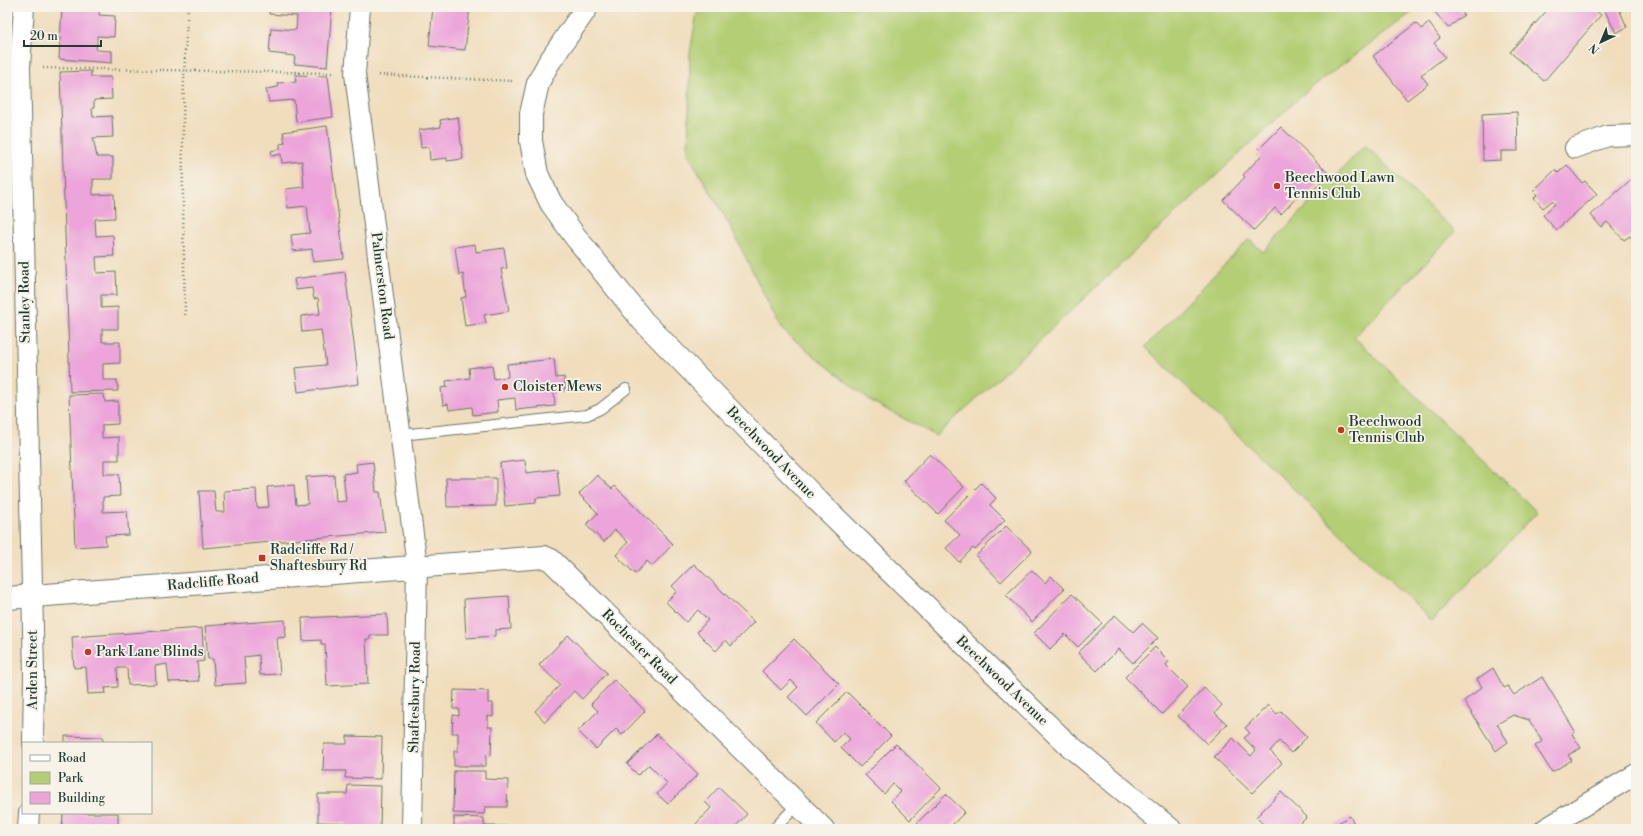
<svg xmlns="http://www.w3.org/2000/svg" width="1643" height="836" viewBox="0 0 1643 836" font-family="'Libre Bodoni',serif">
	<style>
		.green { fill: #b3ce74; stroke: #698654 }
		.building { fill: #eca4da }
		.lines { fill: none; stroke-linecap: round; stroke-linejoin: round }
		.service-casing { stroke: #687564; stroke-width: 12 }
		.minor-casing { stroke: #687564; stroke-width: 22 }
		.tertiary-casing { stroke: #687564; stroke-width: 24 }
		.path { stroke: #687564; stroke-width: 2.5; stroke-dasharray: 1 3; stroke-linecap: butt }
		.service { stroke: #fff; stroke-width: 10 }
		.minor { stroke: #fff; stroke-width: 20 }
		.tertiary { stroke: #fff; stroke-width: 22 }
		.poi-dot { fill: #c8321e; stroke: #f7f3e8; stroke-width: 1.5 }
		.labels { text-anchor: middle; dominant-baseline: central; stroke-width: 3.5; stroke-linejoin: round; paint-order: stroke }
		.poi-label { font-size: 14px; fill: #1f3d34; stroke: #f7f3e8; text-anchor: start }
		.street-label { font-size: 14px; fill: #1f3d34; stroke: #f7f3e8 }
	</style>
	<rect width="100%" height="100%" fill="#f7f3e8"/>
	<filter id="ink" filterUnits="userSpaceOnUse"><feTurbulence type="fractalNoise" baseFrequency=".025" numOctaves="2"/><feDisplacementMap in="SourceGraphic" scale="8" xChannelSelector="R" yChannelSelector="G"/><feConvolveMatrix kernelMatrix="1 2 1 2 8 2 1 2 1" color-interpolation-filters="sRGB"/></filter>
	<filter id="wash" filterUnits="userSpaceOnUse"><feTurbulence type="fractalNoise" baseFrequency=".012" numOctaves="4" result="noise"/><feDisplacementMap in="SourceGraphic" scale="16" xChannelSelector="R" yChannelSelector="G"/><feGaussianBlur stdDeviation="0.9" result="paint"/><feColorMatrix in="noise" values="0 0 0 0 0 0 0 0 0 0 0 0 0 0 0 0 0 1.4 0 .05"/><feComposite in="paint" operator="in"/></filter>
	<g filter="url(#wash)">
		<rect width="100%" height="100%" fill="#f0ddbc"/>
		<path class="green" d="M 698,7 L 1419,7 L 1308,90 L 936,436 L 869,400 L 781,329 L 730,226 L 688,154 L 690,53 Z
			M 1365,145 L 1455,232 L 1354,337 L 1537,512 L 1432,621 L 1145,347 L 1249,239 L 1263,252 Z"/>
		<g id="blocks">
			<path class="building" d="M 62,7 L 100,7 L 99,15 L 115,16 L 114,37 L 97,36 L 97,43 L 96,50 L 112,51 L 112,63 L 59,59 Z
				M 270,7 L 332,7 L 327,67 L 294,64 L 295,56 L 269,53 L 271,28 L 296,30 L 297,16 L 269,14 Z
				M 433,7 L 470,7 L 465,50 L 429,46 Z
				M 1439,7 L 1458,7 L 1464,15 L 1448,28 L 1434,11 Z
				M 1550,7 L 1592,7 L 1601,15 L 1544,81 L 1510,52 Z
				M 1603,7 L 1618,7 L 1627,27 L 1616,33 Z
				M 1416,23 L 1421,29 L 1429,23 L 1440,38 L 1434,43 L 1445,57 L 1421,75 L 1428,84 L 1407,100 L 1373,56 Z
				M 91,71 L 91,77 L 111,77 L 112,99 L 94,100 L 94,108 L 92,108 L 93,117 L 112,116 L 113,137 L 93,138 L 97,157 L 113,157 L 113,179 L 93,179 L 93,195 L 114,194 L 115,218 L 95,219 L 96,236 L 113,235 L 114,256 L 96,257 L 97,273 L 116,272 L 117,295 L 101,295 L 101,308 L 118,307 L 118,329 L 102,329 L 102,342 L 120,342 L 120,363 L 103,364 L 103,380 L 117,380 L 118,391 L 70,392 L 60,72 Z
				M 295,75 L 328,76 L 333,117 L 296,122 L 294,100 L 269,102 L 266,89 L 278,87 L 277,83 L 296,82 Z
				M 1517,112 L 1518,151 L 1501,151 L 1501,160 L 1483,161 L 1482,114 Z
				M 458,117 L 463,159 L 447,161 L 447,158 L 430,160 L 429,147 L 421,148 L 419,130 L 441,127 L 440,120 Z
				M 327,126 L 344,259 L 313,262 L 312,249 L 293,251 L 291,235 L 310,233 L 307,206 L 288,208 L 286,189 L 304,187 L 302,161 L 282,163 L 281,154 L 272,156 L 271,151 L 280,149 L 280,144 L 285,143 L 283,132 Z
				M 1281,127 L 1329,174 L 1305,198 L 1300,194 L 1281,214 L 1275,208 L 1254,230 L 1223,200 L 1245,177 L 1243,175 L 1261,156 L 1257,151 Z
				M 1567,165 L 1582,183 L 1585,181 L 1597,194 L 1556,230 L 1543,215 L 1555,204 L 1552,201 L 1543,208 L 1534,198 L 1537,195 L 1533,191 L 1555,170 L 1558,173 Z
				M 1636,175 L 1636,236 L 1632,239 L 1630,236 L 1624,240 L 1607,222 L 1601,227 L 1591,215 Z
				M 475,244 L 476,252 L 504,248 L 507,268 L 501,269 L 509,311 L 484,315 L 486,323 L 465,326 L 461,298 L 466,297 L 463,274 L 459,275 L 455,247 Z
				M 345,272 L 359,384 L 298,392 L 295,368 L 326,365 L 321,330 L 302,332 L 301,324 L 301,316 L 320,314 L 318,298 L 314,299 L 312,288 L 296,290 L 294,279 Z
				M 554,359 L 556,378 L 564,377 L 565,391 L 554,392 L 555,406 L 516,410 L 515,398 L 497,400 L 498,412 L 473,415 L 472,407 L 449,410 L 448,404 L 443,405 L 441,388 L 447,387 L 446,381 L 470,378 L 469,368 L 492,365 L 494,379 L 508,377 L 507,364 Z
				M 104,394 L 105,402 L 118,401 L 118,424 L 102,425 L 102,438 L 119,437 L 119,460 L 104,460 L 104,474 L 119,474 L 120,496 L 103,497 L 103,512 L 127,511 L 129,535 L 105,536 L 106,545 L 75,547 L 69,395 Z
				M 930,454 L 964,487 L 938,514 L 904,481 Z
				M 525,460 L 526,473 L 557,469 L 560,496 L 536,498 L 536,503 L 505,506 L 500,463 Z
				M 373,462 L 376,492 L 380,492 L 385,532 L 203,548 L 199,491 L 214,491 L 216,512 L 225,512 L 224,491 L 256,489 L 257,508 L 269,507 L 267,487 L 294,485 L 296,505 L 308,504 L 306,477 L 334,475 L 336,502 L 346,501 L 343,474 L 357,472 L 356,464 Z
				M 597,475 L 612,489 L 615,486 L 673,544 L 652,566 L 647,561 L 635,574 L 616,555 L 628,542 L 615,530 L 604,542 L 586,525 L 598,513 L 579,494 Z
				M 446,478 L 496,478 L 496,506 L 447,507 Z
				M 981,483 L 996,498 L 990,505 L 1005,520 L 975,550 L 973,548 L 959,562 L 946,548 L 960,535 L 944,520 Z
				M 1006,526 L 1032,551 L 1001,582 L 976,556 Z
				M 694,564 L 754,622 L 731,646 L 726,640 L 716,651 L 697,632 L 708,620 L 698,610 L 686,622 L 666,602 L 677,591 L 672,586 Z
				M 1032,570 L 1045,583 L 1051,576 L 1064,589 L 1032,622 L 1006,595 Z
				M 1072,594 L 1102,623 L 1078,647 L 1065,634 L 1050,649 L 1034,633 Z
				M 509,596 L 511,629 L 495,630 L 495,636 L 466,638 L 464,599 Z
				M 387,614 L 388,635 L 370,635 L 370,639 L 366,639 L 368,684 L 327,686 L 325,644 L 321,644 L 321,640 L 303,641 L 302,618 Z
				M 1115,615 L 1133,632 L 1142,623 L 1158,638 L 1133,663 L 1119,649 L 1097,671 L 1078,653 Z
				M 285,620 L 286,637 L 277,638 L 280,674 L 260,675 L 259,655 L 244,657 L 246,683 L 215,685 L 213,659 L 208,659 L 205,626 Z
				M 202,628 L 204,661 L 197,662 L 199,681 L 169,682 L 167,664 L 155,666 L 156,684 L 128,685 L 127,668 L 117,668 L 118,687 L 105,688 L 106,693 L 88,694 L 86,667 L 74,668 L 72,637 Z
				M 568,635 L 607,673 L 582,699 L 574,691 L 545,722 L 535,711 L 560,685 L 539,665 Z
				M 794,639 L 839,684 L 807,716 L 788,697 L 798,687 L 791,680 L 781,690 L 762,671 Z
				M 1155,647 L 1169,661 L 1166,665 L 1188,687 L 1162,714 L 1125,677 Z
				M 7,656 L 10,685 L 7,685 Z
				M 1493,668 L 1504,688 L 1508,686 L 1514,695 L 1542,677 L 1575,731 L 1572,734 L 1581,748 L 1568,755 L 1572,760 L 1552,772 L 1535,746 L 1542,741 L 1529,720 L 1513,715 L 1497,724 L 1508,742 L 1496,751 L 1464,701 L 1482,687 L 1477,679 Z
				M 614,680 L 645,711 L 622,735 L 616,729 L 596,749 L 578,731 L 598,711 L 591,704 Z
				M 1204,688 L 1222,705 L 1215,713 L 1227,724 L 1207,744 L 1178,716 Z
				M 454,690 L 488,691 L 488,703 L 493,703 L 493,717 L 488,716 L 488,727 L 492,727 L 491,756 L 486,755 L 486,766 L 454,766 L 454,751 L 458,751 L 458,733 L 452,733 L 453,715 L 459,716 L 459,709 L 453,709 Z
				M 847,692 L 891,736 L 860,767 L 841,748 L 850,739 L 843,732 L 834,742 L 816,723 Z
				M 1268,705 L 1277,714 L 1281,711 L 1307,737 L 1291,753 L 1279,741 L 1270,751 L 1282,763 L 1252,793 L 1214,757 L 1233,738 L 1251,756 L 1256,750 L 1244,738 L 1250,733 L 1245,728 Z
				M 657,734 L 698,774 L 668,804 L 657,794 L 667,783 L 649,765 L 638,775 L 627,764 Z
				M 65,736 L 103,737 L 103,743 L 65,743 Z
				M 347,736 L 382,737 L 381,779 L 345,778 L 346,771 L 323,771 L 324,744 L 347,744 Z
				M 7,737 L 9,737 L 9,761 L 7,761 Z
				M 896,744 L 941,788 L 910,820 L 891,801 L 901,792 L 893,784 L 884,794 L 865,775 Z
				M 454,771 L 485,771 L 485,779 L 508,780 L 507,807 L 485,807 L 484,814 L 453,813 Z
				M 348,785 L 381,786 L 380,829 L 346,829 L 347,823 L 318,822 L 318,794 L 347,794 Z
				M 719,787 L 747,814 L 733,829 L 700,829 L 695,825 L 711,808 L 705,802 Z
				M 1281,792 L 1307,817 L 1295,829 L 1258,829 L 1263,824 L 1256,817 Z
				M 946,794 L 965,812 L 948,829 L 923,829 L 917,823 Z
				M 63,813 L 118,813 L 118,825 L 100,824 L 100,829 L 62,829 Z
				M 1350,816 L 1357,829 L 1328,829 Z
				M 454,817 L 484,818 L 484,826 L 507,826 L 507,829 L 454,829 Z"/>
		</g>
	</g>
	<g filter="url(#ink)">
		<use href="#blocks" fill-opacity="0" stroke="#687564" stroke-width="1"/>
		<g class="lines">
			<g class="service-casing">
				<path id="service" d="M 401,435 L 587,415 L 600,409 L 626,389
					M 774,829 L 798,804"/>
			</g>
			<g class="minor-casing">
				<path id="minor" d="M 24,7 L 20,67 L 34,673 L 33,743
					M 360,7 L 355,74 L 417,566 L 412,829
					M 1575,148 L 1608,136 L 1636,135
					M 28,829 L 29,813
					M 1545,829 L 1636,774"/>
			</g>
			<g class="tertiary-casing">
				<path id="tertiary" d="M 587,7 L 548,64 L 538,83 L 531,114 L 531,141 L 537,174 L 551,203 L 574,235 L 643,321 L 818,501 L 1064,741 L 1170,829
					M 7,598 L 544,557 L 551,560 L 823,829"/>
			</g>
			<path class="path" d="M 43,68 L 332,73
				M 379,75 L 513,81
				M 185,315 C 183,212 180,110 188,7"/>
			<use href="#service" class="service"/>
			<use href="#minor" class="minor"/>
			<use href="#tertiary" class="tertiary"/>
		</g>
	</g>
	<g class="poi-dot">
		<circle cx="1277" cy="186" r="4"/>
		<circle cx="505" cy="387" r="4"/>
		<circle cx="1341" cy="430" r="4"/>
		<rect x="258" y="554" width="8" height="8" rx="2"/>
		<circle cx="88" cy="652" r="4"/>
	</g>
	<g class="labels">
		<g class="poi-label">
			<text x="1285" y="178">Beechwood Lawn<tspan x="1285" dy="16">Tennis Club</tspan></text>
			<text x="513" y="387">Cloister Mews</text>
			<text x="1349" y="422">Beechwood<tspan x="1349" dy="16">Tennis Club</tspan></text>
			<text x="270" y="550">Radcliffe Rd /<tspan x="270" dy="16">Shaftesbury Rd</tspan></text>
			<text x="96" y="652">Park Lane Blinds</text>
		</g>
		<g class="street-label">
			<text transform="translate(382 286) rotate(83)">Palmerston Road</text>
			<text transform="translate(25 302) rotate(-91)">Stanley Road</text>
			<text transform="translate(771 453) rotate(46)">Beechwood Avenue</text>
			<text transform="translate(213 582) rotate(-5)">Radcliffe Road</text>
			<text transform="translate(639 647) rotate(45)">Rochester Road</text>
			<text transform="translate(33 670) rotate(-90)">Arden Street</text>
			<text transform="translate(1002 681) rotate(44)">Beechwood Avenue</text>
			<text transform="translate(415 697) rotate(-89)">Shaftesbury Road</text>
		</g>
	</g>
	<rect width="1643" height="836" fill="none" stroke="#f7f3e8" stroke-width="24"/>
	<rect x="22" y="742" width="130" height="72" fill="#f7f3e8" stroke="#a1aaa0"/>
	<rect x="30" y="755" width="20" height="6" fill="#ffffff" stroke="#a1aaa0"/>
	<text x="58" y="762" font-size="12" fill="#1f3d34">Road</text>
	<rect x="30" y="772" width="20" height="12" fill="#b3ce74" stroke="#a1aaa0"/>
	<text x="58" y="782" font-size="12" fill="#1f3d34">Park</text>
	<rect x="30" y="792" width="20" height="12" fill="#eca4da" stroke="#a1aaa0"/>
	<text x="58" y="802" font-size="12" fill="#1f3d34">Building</text>
	<g transform="translate(1601 42) rotate(224)" stroke="#f7f3e8" stroke-width="3" paint-order="stroke">
	<path d="M0-3L7 15L0 10L-7 15Z" fill="#1f3d34"/>
	<text y="-6" font-size="11" font-weight="bold" text-anchor="middle" fill="#1f3d34">N</text>
	</g>
	<path d="M24 40v6h77v-6" fill="none" stroke="#1f3d34" stroke-width="2"/>
	<text x="30" y="40" font-size="12" fill="#1f3d34" stroke="#f7f3e8" stroke-width="3" paint-order="stroke">20 m</text>
</svg>
